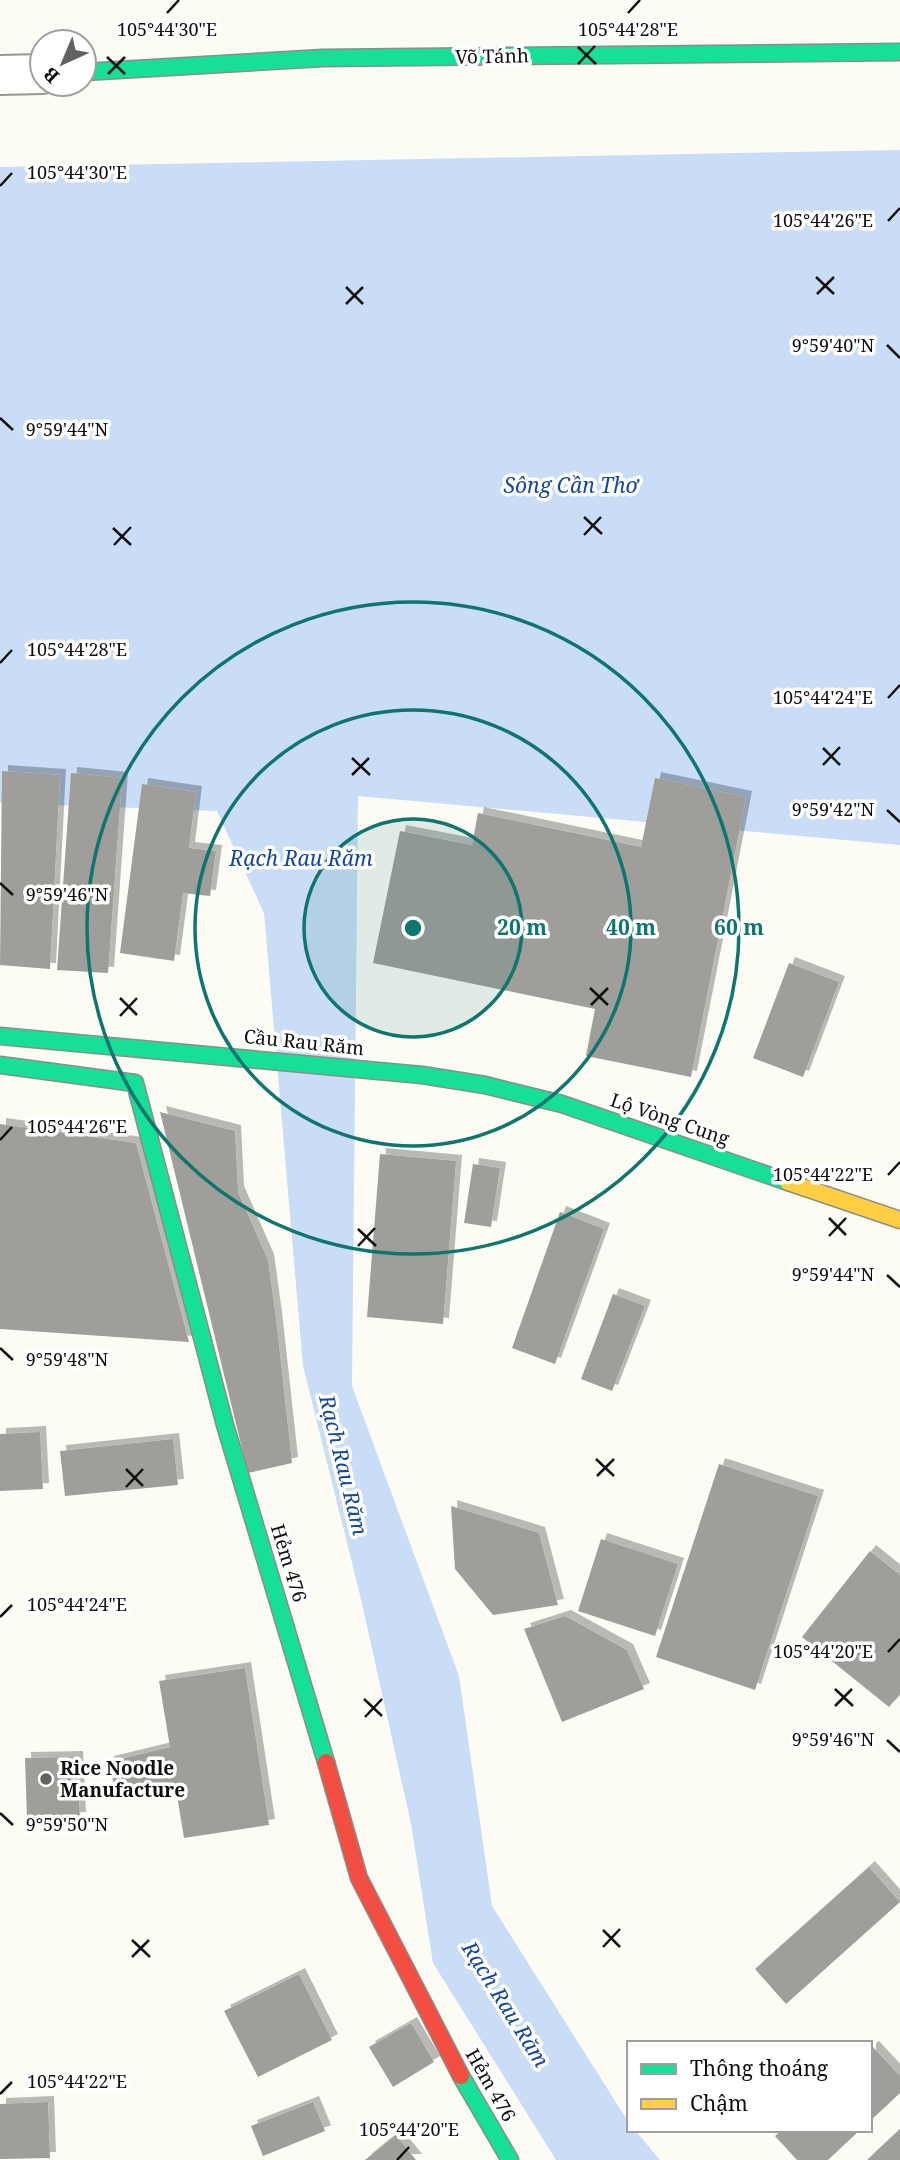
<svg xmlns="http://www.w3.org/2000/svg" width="900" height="2160" viewBox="0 0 900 2160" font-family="'Noto Serif',serif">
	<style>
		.water { fill: #caddf7 }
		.building { fill: #a09e9a; filter: url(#shadow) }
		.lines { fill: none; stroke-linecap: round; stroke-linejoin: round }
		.street-casing { stroke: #969693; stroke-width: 42 }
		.fast-casing { stroke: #8c8c89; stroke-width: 19 }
		.slow-casing { stroke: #8c8c89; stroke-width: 19 }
		.jam-casing { stroke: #8c8c89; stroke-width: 19 }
		.street { stroke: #fffffe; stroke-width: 38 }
		.fast { stroke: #16e098; stroke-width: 16 }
		.slow { stroke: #ffcf43; stroke-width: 16 }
		.jam { stroke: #f24e42; stroke-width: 16 }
		.ticks { fill: none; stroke: #0f0f0f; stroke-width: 2.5 }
		.ring { fill: none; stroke: #0f766e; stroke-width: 3.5 }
		.poi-dot { fill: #626260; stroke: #fff; stroke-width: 2.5 }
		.labels { text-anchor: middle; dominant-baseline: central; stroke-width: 7; stroke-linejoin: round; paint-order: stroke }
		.street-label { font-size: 19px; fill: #0f0f0f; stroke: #fff }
		.poi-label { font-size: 19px; font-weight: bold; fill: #0f0f0f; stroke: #fff; text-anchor: start }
		.water-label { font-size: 21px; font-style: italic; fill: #1345a7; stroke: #fff }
		.ticks-label { font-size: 18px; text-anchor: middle; fill: #0f0f0f; stroke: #fff; stroke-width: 7; stroke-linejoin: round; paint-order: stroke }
		.centre { fill: #0f766e; stroke: #fff; stroke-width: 3.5 }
		.ring-label { font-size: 21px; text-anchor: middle; font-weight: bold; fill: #0f766e; stroke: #fff; stroke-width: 7; stroke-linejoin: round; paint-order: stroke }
	</style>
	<defs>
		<filter id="shadow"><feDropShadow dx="6" dy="-6" stdDeviation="0" flood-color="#0004"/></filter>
	</defs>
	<rect width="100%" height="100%" fill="#fcfcf5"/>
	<path class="water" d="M 900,150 L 900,845 L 358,796 L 352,1386 L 459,1676 L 492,1906 L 629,2123 L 629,2130 L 635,2130 L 660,2160 L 556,2160 L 433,1963 L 411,1824 L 360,1595 L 303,1366 L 264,913 L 217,811 L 0,803 L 0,167 Z"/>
	<path class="building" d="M 2,771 L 60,775 L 50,969 L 0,965 Z
		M 71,773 L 122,778 L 108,973 L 57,970 Z
		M 655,778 L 746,797 L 691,1077 L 586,1056 L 595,1009 L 373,963 L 400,831 L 472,845 L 478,813 L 641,847 Z
		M 142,784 L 196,792 L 189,848 L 216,851 L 210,896 L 183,893 L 174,961 L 120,953 Z
		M 789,963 L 839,982 L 803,1077 L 753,1058 Z
		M 160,1112 L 235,1131 L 238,1192 L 268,1260 L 276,1318 L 292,1463 L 248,1473 Z
		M 0,1124 L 136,1143 L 189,1342 L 0,1329 Z
		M 380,1154 L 456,1161 L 443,1324 L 367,1317 Z
		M 473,1164 L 500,1168 L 491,1227 L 464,1223 Z
		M 560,1212 L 604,1229 L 555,1364 L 512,1348 Z
		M 613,1294 L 645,1306 L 612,1391 L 581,1379 Z
		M 40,1432 L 43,1489 L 0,1491 L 0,1434 Z
		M 173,1439 L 178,1485 L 65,1496 L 60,1451 Z
		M 719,1464 L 818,1496 L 755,1690 L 656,1657 Z
		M 451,1506 L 539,1533 L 558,1605 L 493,1615 L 455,1569 Z
		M 601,1539 L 678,1564 L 655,1636 L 578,1611 Z
		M 870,1551 L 900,1575 L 900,1694 L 889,1707 L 802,1637 Z
		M 565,1616 L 627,1650 L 644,1689 L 562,1722 L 524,1629 Z
		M 245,1668 L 269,1825 L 184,1838 L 175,1783 L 117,1796 L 108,1762 L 170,1747 L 159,1681 Z
		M 77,1757 L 80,1818 L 27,1819 L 25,1758 Z
		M 869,1867 L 900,1902 L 786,2004 L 755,1969 Z
		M 299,1974 L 332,2040 L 258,2077 L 224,2011 Z
		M 411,2023 L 434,2062 L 393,2087 L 369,2047 Z
		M 873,2047 L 900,2076 L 900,2093 L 870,2121 L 870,2049 Z
		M 48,2102 L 50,2158 L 0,2159 L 0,2104 Z
		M 313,2102 L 325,2131 L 263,2156 L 251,2126 Z
		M 900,2129 L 900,2160 L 867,2160 Z
		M 782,2130 L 860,2130 L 828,2160 L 797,2160 L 775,2136 Z
		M 396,2135 L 416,2160 L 365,2160 Z"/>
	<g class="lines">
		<g class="street-casing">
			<path id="street" d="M 0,75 L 42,74"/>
		</g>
		<g class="fast-casing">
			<path id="fast" d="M 84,72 L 323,58 L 900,52
				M 0,1036 L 422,1075 L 485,1085 L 562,1104 L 788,1182
				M 0,1065 L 135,1083 L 225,1425 L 326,1762
				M 461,2076 L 510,2160"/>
		</g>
		<g class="slow-casing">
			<path id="slow" d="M 788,1182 L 900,1220"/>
		</g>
		<g class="jam-casing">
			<path id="jam" d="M 326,1762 L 359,1878 L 461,2076"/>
		</g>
		<use href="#street" class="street"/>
		<use href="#fast" class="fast"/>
		<use href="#slow" class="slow"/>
		<use href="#jam" class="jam"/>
	</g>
	<path class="ticks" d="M 167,13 L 179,0M 628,13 L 640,0M 578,47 L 596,64M 107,57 L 125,74M 578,64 L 595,46M 108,74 L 125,57M 0,186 L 12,173M 888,221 L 900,208M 816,277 L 834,294M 346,287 L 363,304M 817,294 L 834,277M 346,304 L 363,287M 887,345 L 900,358M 0,418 L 13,430M 584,517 L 602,534M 113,528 L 131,545M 584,535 L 601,517M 114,545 L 131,527M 0,663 L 12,650M 888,698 L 900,685M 823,748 L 840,765M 352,758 L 370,775M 823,765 L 840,747M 352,775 L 369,758M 887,810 L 900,822M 0,883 L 13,895M 590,988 L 608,1005M 120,998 L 137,1015M 591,1005 L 608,988M 120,1016 L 137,998M 0,1140 L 12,1127M 888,1175 L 900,1162M 829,1218 L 846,1235M 358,1229 L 376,1246M 829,1236 L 846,1218M 358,1246 L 375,1228M 887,1275 L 900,1287M 0,1348 L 13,1360M 596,1459 L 614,1476M 126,1469 L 143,1486M 597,1476 L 614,1459M 126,1487 L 143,1469M 0,1617 L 12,1605M 888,1652 L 900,1639M 835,1689 L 853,1706M 364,1699 L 382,1716M 835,1706 L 852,1689M 365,1717 L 382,1699M 887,1740 L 900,1752M 0,1813 L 13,1825M 603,1930 L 620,1947M 132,1940 L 150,1957M 603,1947 L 620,1929M 132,1957 L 149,1940M 0,2094 L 12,2082M 397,2160 L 409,2147"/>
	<circle cx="413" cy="928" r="109" fill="#0f766e" fill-opacity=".12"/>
	<g class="ring">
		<circle cx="413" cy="928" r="109"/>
		<circle cx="413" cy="928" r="218"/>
		<circle cx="413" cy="928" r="326"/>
	</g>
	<circle class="poi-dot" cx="46" cy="1779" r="7"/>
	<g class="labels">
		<g class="street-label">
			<text transform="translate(492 56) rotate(-1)">Võ Tánh</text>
			<text transform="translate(304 1042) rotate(6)">Cầu Rau Răm</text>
			<text transform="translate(670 1119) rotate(19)">Lộ Vòng Cung</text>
			<text transform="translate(289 1563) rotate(73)">Hẻm 476</text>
			<text transform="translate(491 2085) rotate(60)">Hẻm 476</text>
		</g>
		<g class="poi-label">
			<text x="60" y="1768">Rice Noodle<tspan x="60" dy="22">Manufacture</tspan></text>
		</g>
		<g class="water-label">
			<text x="571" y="485">Sông Cần Thơ</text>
			<text x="301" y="858">Rạch Rau Răm</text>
			<text transform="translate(344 1465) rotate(76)">Rạch Rau Răm</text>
			<text transform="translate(506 2004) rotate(58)">Rạch Rau Răm</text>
		</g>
	</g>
	<g class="ticks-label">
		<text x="167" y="36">105°44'30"E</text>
		<text x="628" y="36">105°44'28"E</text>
		<text x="77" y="179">105°44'30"E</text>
		<text x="823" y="227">105°44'26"E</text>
		<text x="833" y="352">9°59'40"N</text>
		<text x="67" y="436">9°59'44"N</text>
		<text x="77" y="656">105°44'28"E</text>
		<text x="823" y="704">105°44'24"E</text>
		<text x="833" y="816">9°59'42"N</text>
		<text x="67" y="901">9°59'46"N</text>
		<text x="77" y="1133">105°44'26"E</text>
		<text x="823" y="1181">105°44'22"E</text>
		<text x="833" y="1281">9°59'44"N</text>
		<text x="67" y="1366">9°59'48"N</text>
		<text x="77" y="1611">105°44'24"E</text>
		<text x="823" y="1658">105°44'20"E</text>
		<text x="833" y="1746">9°59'46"N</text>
		<text x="67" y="1831">9°59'50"N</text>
		<text x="77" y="2088">105°44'22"E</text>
		<text x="409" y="2136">105°44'20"E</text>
	</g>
	<circle cx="413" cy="928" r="10" class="centre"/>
	<g class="ring-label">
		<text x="522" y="935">20 m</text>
		<text x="631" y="935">40 m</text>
		<text x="739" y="935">60 m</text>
	</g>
	<rect x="627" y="2041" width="245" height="91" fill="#ffffff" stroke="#9f9f9f" stroke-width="2"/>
	<rect x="641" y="2064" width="35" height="10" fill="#16e098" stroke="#9f9f9f" stroke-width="2"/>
	<text x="690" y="2076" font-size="21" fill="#0f0f0f">Thông thoáng</text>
	<rect x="641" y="2099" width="35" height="10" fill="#ffcf43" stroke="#9f9f9f" stroke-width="2"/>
	<text x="690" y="2111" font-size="21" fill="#0f0f0f">Chậm</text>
	<g transform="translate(63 63) rotate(224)"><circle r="33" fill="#ffffff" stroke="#9f9f9f" stroke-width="2"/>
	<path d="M0-5L12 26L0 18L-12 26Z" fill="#626260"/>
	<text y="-10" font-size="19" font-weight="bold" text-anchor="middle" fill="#0f0f0f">B</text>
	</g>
</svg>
